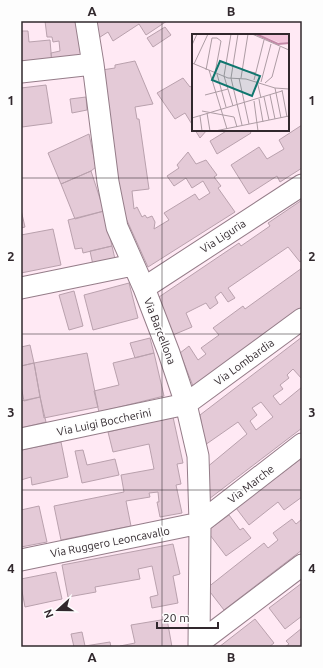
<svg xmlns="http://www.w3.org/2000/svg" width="323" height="668" viewBox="0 0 323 668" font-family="Ubuntu,sans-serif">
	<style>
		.building { fill: #e4cad7; stroke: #b9a1ad; fill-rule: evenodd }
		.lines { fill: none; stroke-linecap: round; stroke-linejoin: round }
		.minor-casing { stroke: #957d89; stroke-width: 23 }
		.minor { stroke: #fff; stroke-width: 21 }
		.grid { fill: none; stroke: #31282d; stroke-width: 1; stroke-opacity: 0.55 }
		.labels { text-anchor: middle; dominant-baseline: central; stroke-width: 3.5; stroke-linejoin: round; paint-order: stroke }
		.street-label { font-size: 11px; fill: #31282d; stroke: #fdfdfd }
		.inset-river { fill: none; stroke: #c388a6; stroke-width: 2 }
		.inset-road { fill: none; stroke: #ad9ca4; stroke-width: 1 }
		.view { fill: #0f766e; fill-opacity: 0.15; stroke: #0f766e; stroke-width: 2 }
		.inset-edge { fill: none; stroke: #31282d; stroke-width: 2 }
		.neatline { fill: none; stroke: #31282d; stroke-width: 1.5 }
		.grid-label { font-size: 13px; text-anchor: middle; font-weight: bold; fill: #31282d }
	</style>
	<rect width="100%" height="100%" fill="#ffe9f4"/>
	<path class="building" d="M 45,21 L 78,21 L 83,61 L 52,64 L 51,53 L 60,51 L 59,41 L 53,42 L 52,37 L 47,37 Z
		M 94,21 L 167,21 L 146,35 L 139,24 L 113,41 L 108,32 L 97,39 Z
		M 165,27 L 171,35 L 153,47 L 147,38 Z
		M 21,31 L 28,31 L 29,42 L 50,40 L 52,64 L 21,67 Z
		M 135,61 L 153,104 L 135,107 L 137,119 L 139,119 L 149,189 L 132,191 L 134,209 L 137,207 L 142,217 L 145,215 L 147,218 L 152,216 L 155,222 L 154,229 L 169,220 L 164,213 L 195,194 L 199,200 L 210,193 L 203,181 L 192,188 L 186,178 L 174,186 L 167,176 L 179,168 L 177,165 L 188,152 L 196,164 L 206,160 L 217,175 L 214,177 L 221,186 L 218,188 L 235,212 L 148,267 L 125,216 L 123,218 L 102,70 L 115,68 L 115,65 Z
		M 183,78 L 190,87 L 193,85 L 193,126 L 185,113 L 175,119 L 157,93 Z
		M 46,85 L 52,123 L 22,127 L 21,88 Z
		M 86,97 L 87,110 L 72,113 L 70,99 Z
		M 302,125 L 302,168 L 280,182 L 277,176 L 249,194 L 231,165 L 259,147 L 267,159 L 284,149 L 279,140 Z
		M 195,130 L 207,130 L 200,138 Z
		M 228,130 L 249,130 L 251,133 L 217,154 L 210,141 Z
		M 89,134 L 96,167 L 91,171 L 61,184 L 48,153 Z
		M 91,171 L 104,211 L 75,219 L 61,184 Z
		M 302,200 L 302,249 L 300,250 L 302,252 L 302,261 L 300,262 L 288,247 L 228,288 L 235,298 L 228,302 L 221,292 L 215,297 L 218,303 L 210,309 L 206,303 L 186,313 L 192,327 L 173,335 L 159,297 L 239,243 L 241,246 L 270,226 L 268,223 Z
		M 21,210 L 25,227 L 21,228 Z
		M 104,211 L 112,246 L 83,253 L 82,248 L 75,249 L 68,220 Z
		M 53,229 L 61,265 L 21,273 L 21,235 Z
		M 112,246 L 115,259 L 93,265 L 90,251 Z
		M 302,268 L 302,307 L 236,357 L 193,386 L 180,353 L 189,346 L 198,360 L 206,354 L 201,348 L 219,335 L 213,328 L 243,306 L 245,309 Z
		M 129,283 L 138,318 L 93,330 L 84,295 Z
		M 74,291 L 83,326 L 69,330 L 59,295 Z
		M 302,337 L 302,379 L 293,369 L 287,375 L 289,378 L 280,385 L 283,389 L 273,396 L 280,405 L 302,387 L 302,428 L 209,499 L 206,468 L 247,434 L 238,422 L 205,445 L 200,415 ZM 261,402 L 273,417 L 256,430 L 250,421 L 257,415 L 252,408 Z
		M 150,338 L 154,353 L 135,358 L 130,343 Z
		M 30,345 L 34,363 L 21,366 L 21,347 Z
		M 87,353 L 98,407 L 44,418 L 34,363 Z
		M 154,353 L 164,396 L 99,412 L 94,391 L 119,385 L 113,363 Z
		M 34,363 L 40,397 L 24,401 L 21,386 L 21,366 Z
		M 40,397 L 46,422 L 21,428 L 21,401 Z
		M 173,417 L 183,463 L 177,464 L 181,484 L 176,485 L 182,513 L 160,517 L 157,502 L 159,502 L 158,492 L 149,493 L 150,497 L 126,501 L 131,526 L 61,540 L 54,506 L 124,492 L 121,475 L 154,469 L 149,444 L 113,452 L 108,432 Z
		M 61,442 L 68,477 L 32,485 L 31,477 L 21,480 L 21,450 Z
		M 83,450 L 87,465 L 115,459 L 119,475 L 82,483 L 75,451 Z
		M 302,458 L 302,497 L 284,510 L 278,502 L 249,525 L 236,508 Z
		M 39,506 L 47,542 L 21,547 L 21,510 Z
		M 229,515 L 240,530 L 243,528 L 251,538 L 226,556 L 207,531 Z
		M 292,519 L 296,524 L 302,519 L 302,550 L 224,610 L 207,588 L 264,543 L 268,548 L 278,540 L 273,533 Z
		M 173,544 L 180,574 L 173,576 L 178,603 L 152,608 L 150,597 L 158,595 L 152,566 L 138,569 L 140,579 L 95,587 L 96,592 L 68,597 L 62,565 Z
		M 56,572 L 62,599 L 25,607 L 21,586 L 21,579 Z
		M 302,583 L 302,616 L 285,629 L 269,608 Z
		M 167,619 L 172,647 L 121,647 L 120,646 L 135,643 L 131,625 Z
		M 255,619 L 274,643 L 269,647 L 219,647 Z
		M 302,628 L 302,647 L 285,647 L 289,644 L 286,641 Z
		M 82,632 L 85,646 L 110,642 L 111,647 L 74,647 L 71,634 Z"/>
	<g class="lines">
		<g class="minor-casing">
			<path id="minor" d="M 86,21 L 93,64 L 108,182 L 117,227 L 144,288 L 169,353 L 186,404 L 198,456 L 200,523 L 199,647
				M 21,72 L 93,64
				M 21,288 L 133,265
				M 144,288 L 302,185
				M 21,439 L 186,404 L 302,319
				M 21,560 L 200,523 L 302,444
				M 199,643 L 302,565"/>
		</g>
		<use href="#minor" class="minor"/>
	</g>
	<path class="grid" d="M 162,21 L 162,647M 21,178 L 302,178M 21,334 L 302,334M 21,490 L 302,490"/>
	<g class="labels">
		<g class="street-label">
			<text transform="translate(223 236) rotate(-33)">Via Liguria</text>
			<text transform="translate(160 331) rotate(69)">Via Barcellona</text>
			<text transform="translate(244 362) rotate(-36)">Via Lombardia</text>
			<text transform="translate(104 422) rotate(-12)">Via Luigi Boccherini</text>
			<text transform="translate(251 484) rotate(-38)">Via Marche</text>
			<text transform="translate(110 542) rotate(-11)">Via Ruggero Leoncavallo</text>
		</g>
	</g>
	<g transform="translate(192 34)">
		<rect width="97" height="97" fill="#ffe9f4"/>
		<path d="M 66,0 L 97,0 L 97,8 L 88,9 Z" fill="#f4c5dc"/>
		<path class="inset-river" d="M 64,0 L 86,10 L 97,9"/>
		<path class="inset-road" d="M 39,0 L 32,42 L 41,72M 46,0 L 39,44 L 50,91M 60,0 L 97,16M 0,11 L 5,0M 0,29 L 36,44 L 54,45 L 83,54 L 97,55M 2,30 L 16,0M 14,36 L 20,4 L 25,4M 17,36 L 35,95M 50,36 L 64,39M 23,39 L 29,7 L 25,4M 25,40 L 34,73M 47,44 L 57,90M 49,44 L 56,0M 62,46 L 72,6M 65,47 L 69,64M 69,48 L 79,10M 73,49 L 80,43 L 88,13M 83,54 L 89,84M 90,56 L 95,83M 13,61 L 36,55M 78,61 L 83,85M 72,63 L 77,86M 67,65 L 71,88M 62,67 L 66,97M 10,77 L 42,83 L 45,93M 15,79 L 18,97M 8,82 L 10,97M 0,84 L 90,57M 23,97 L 97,82"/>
		<path class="view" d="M 28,27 L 68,42 L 60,62 L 20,46 Z"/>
		<rect width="97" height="97" class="inset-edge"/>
	</g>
	<rect width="323" height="668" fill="none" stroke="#fdfdfd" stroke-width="44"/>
	<g transform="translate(58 610) rotate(249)" stroke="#fdfdfd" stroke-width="3" paint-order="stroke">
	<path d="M0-3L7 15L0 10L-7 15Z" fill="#31282d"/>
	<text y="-6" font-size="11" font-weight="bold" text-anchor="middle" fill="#31282d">N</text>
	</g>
	<path d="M157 622v6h61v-6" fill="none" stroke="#31282d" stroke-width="2"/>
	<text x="163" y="622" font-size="12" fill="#31282d" stroke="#fdfdfd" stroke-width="3" paint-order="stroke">20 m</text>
	<rect x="22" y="22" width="279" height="624" class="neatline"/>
	<g class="grid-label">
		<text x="92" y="16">A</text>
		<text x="231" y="16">B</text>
		<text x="11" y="105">1</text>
		<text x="312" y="105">1</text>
		<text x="11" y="261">2</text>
		<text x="312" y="261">2</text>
		<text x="11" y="417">3</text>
		<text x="312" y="417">3</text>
		<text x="11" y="573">4</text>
		<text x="312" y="573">4</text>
		<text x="92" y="662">A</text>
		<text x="231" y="662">B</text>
	</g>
</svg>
